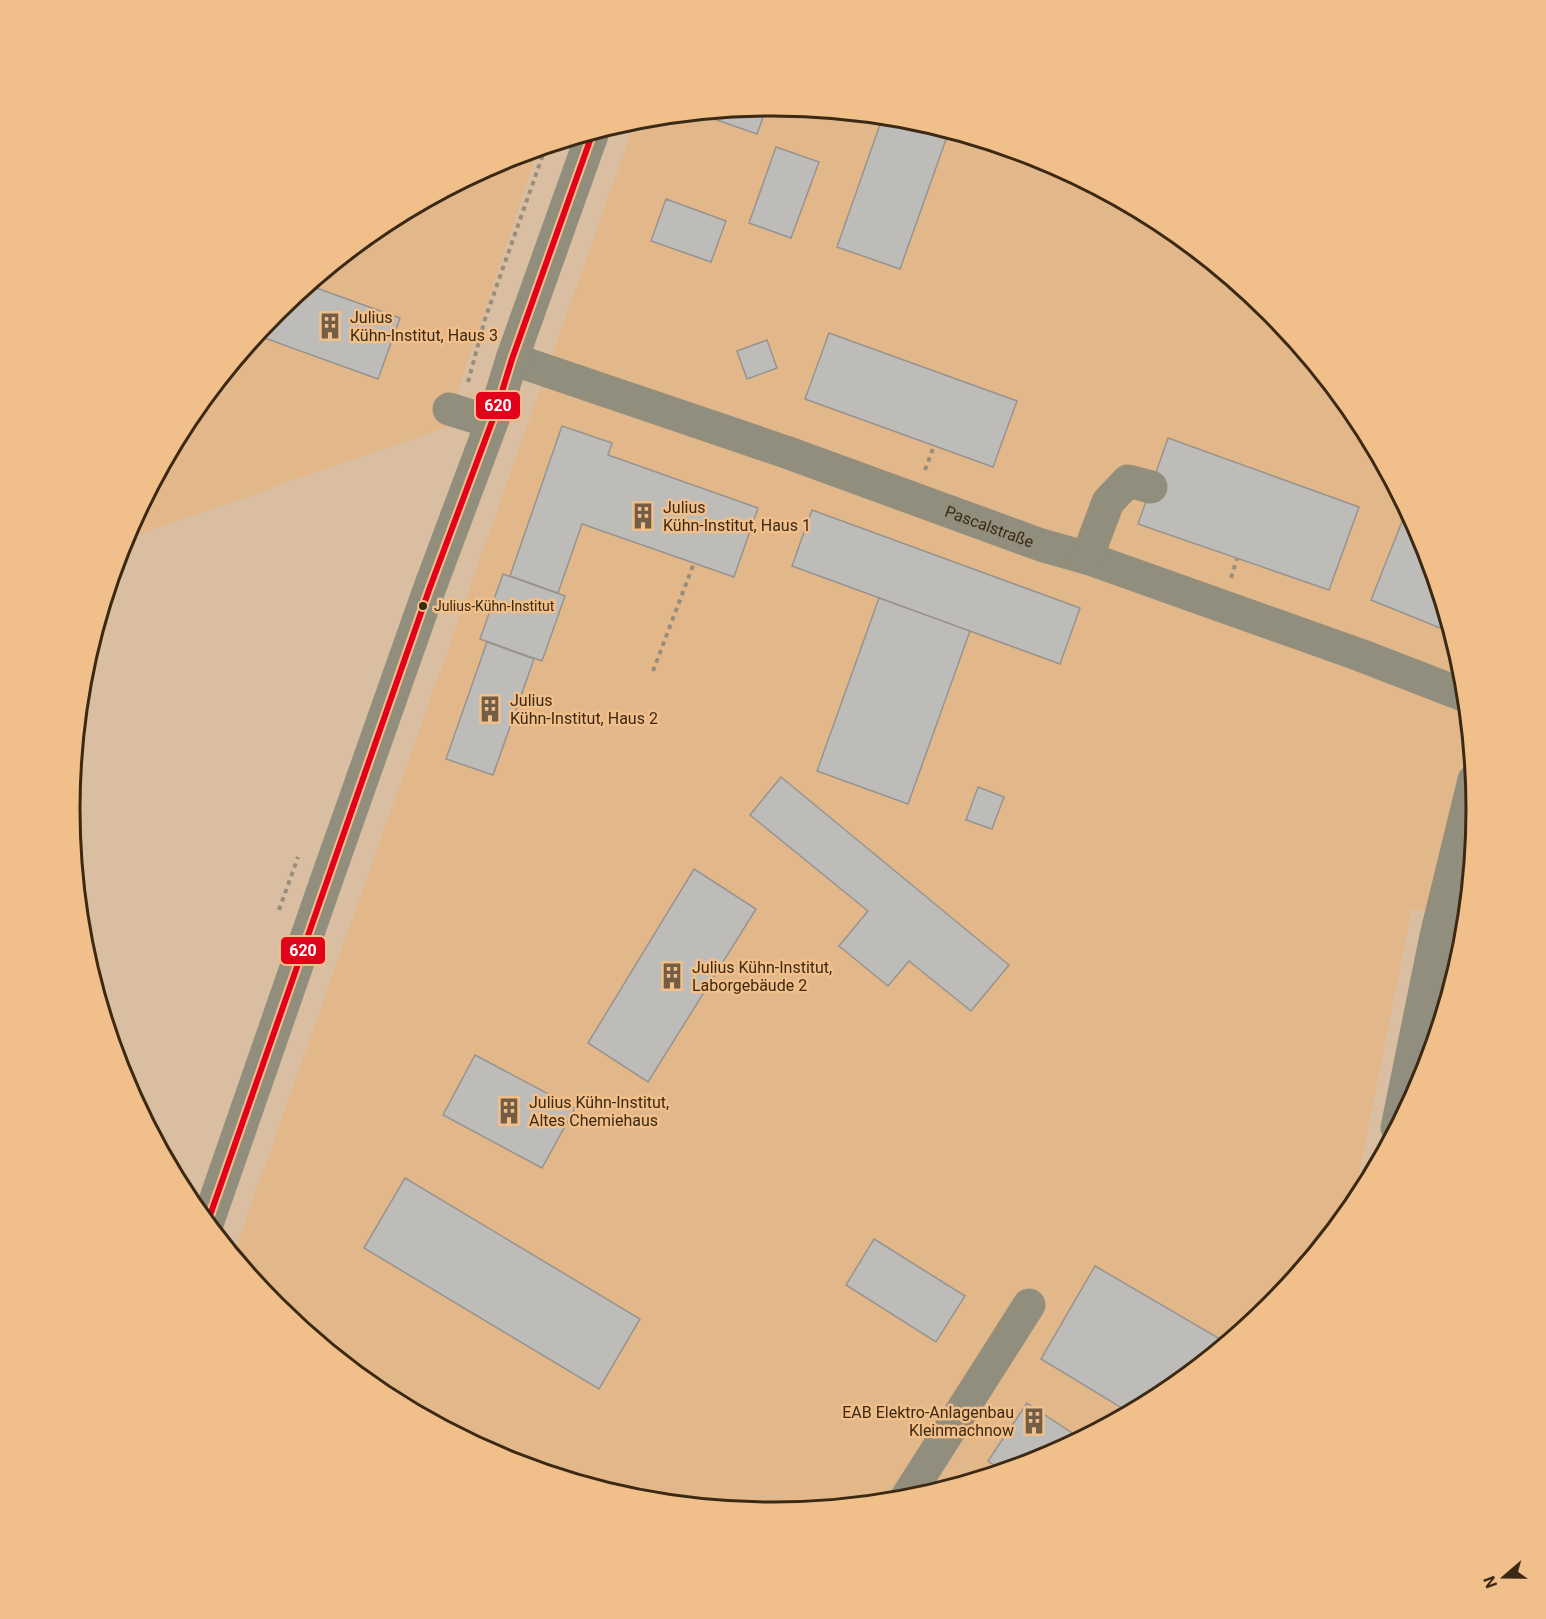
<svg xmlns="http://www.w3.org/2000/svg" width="1546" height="1619" viewBox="0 0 1546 1619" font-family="Roboto,sans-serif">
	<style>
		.built { fill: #e2b78a }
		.building { fill: #bebcb8; stroke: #979490; stroke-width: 1.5 }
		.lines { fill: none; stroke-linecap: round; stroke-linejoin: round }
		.path { stroke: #988e7c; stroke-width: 4; stroke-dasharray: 4.5 4.5; stroke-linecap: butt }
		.minor { stroke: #928e7e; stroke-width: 33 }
		.bus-1-casing { stroke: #f1bf8a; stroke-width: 10 }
		.bus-1 { stroke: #e2001a; stroke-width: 6 }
		.bus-dot { fill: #3c2913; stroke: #f1bf8a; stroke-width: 2 }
		.labels { text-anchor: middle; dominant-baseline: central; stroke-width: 5; stroke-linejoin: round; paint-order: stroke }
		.bus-label { font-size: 14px; fill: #3c2913; stroke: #f1bf8a; text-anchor: start }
		.poi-label { font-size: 16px; fill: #3c2913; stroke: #f1bf8a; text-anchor: start }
		.street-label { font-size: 16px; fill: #3c2913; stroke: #f1bf8a }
		.rim { fill: none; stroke: #3c2913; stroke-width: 3 }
		.line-badge { stroke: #f1bf8a; stroke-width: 2 }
		.badge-label { font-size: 16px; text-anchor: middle; font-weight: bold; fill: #fff }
	</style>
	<rect width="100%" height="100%" fill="#dabea1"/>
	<path class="built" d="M 773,106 L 911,119 L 1043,159 L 1164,224 L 1271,312 L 1359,419 L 1424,540 L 1464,672 L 1477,810 L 1466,919 L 1412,909 L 1352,1209 L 1271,1308 L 1164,1395 L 1042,1460 L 910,1500 L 773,1513 L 635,1500 L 503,1460 L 382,1395 L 275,1307 L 233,1256 L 636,119 Z
		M 538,149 L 446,427 L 129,538 L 126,534 L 188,418 L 275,311 L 382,224 L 504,159 Z"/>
	<path class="building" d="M 767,106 L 757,134 L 697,113 Z
		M 883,116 L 911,119 L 949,131 L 900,269 L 837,247 Z
		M 776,147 L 819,162 L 791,238 L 749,223 Z
		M 666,199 L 726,221 L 711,262 L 651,241 Z
		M 308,285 L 400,318 L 378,379 L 256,335 L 275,311 Z
		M 829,333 L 1017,401 L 993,467 L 805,399 Z
		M 767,340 L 777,368 L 747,379 L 737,351 Z
		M 562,426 L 612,443 L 608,455 L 758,508 L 734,577 L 582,524 L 558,593 L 510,576 Z
		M 1168,438 L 1359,507 L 1329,590 L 1138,524 Z
		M 1407,509 L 1424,540 L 1451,629 L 1450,632 L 1371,600 Z
		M 812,510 L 1080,608 L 1060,664 L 792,566 Z
		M 503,574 L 565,596 L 542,661 L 480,639 Z
		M 879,598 L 970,631 L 908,804 L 817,771 Z
		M 487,642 L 534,659 L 493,775 L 446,759 Z
		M 781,777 L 1009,965 L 971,1011 L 909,961 L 888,986 L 839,946 L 868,911 L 750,815 Z
		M 978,787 L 1004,797 L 992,829 L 966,820 Z
		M 694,869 L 756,909 L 648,1082 L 588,1043 Z
		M 475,1055 L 575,1108 L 542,1168 L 443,1115 Z
		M 405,1178 L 640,1319 L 599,1389 L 364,1248 Z
		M 874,1239 L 965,1296 L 936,1342 L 846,1285 Z
		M 1095,1266 L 1227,1343 L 1164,1395 L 1130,1413 L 1041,1359 Z
		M 1027,1403 L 1081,1439 L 1042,1460 L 1004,1472 L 988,1461 Z"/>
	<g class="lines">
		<path class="path" d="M 468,382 L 485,319 L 546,146
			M 925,470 L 934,446
			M 1231,578 L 1237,559
			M 653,671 L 694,563
			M 279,910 L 298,857"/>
		<g class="minor">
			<path id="s1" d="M 512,359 L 786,452 L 1041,545 L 1087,558 L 1360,655 L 1466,696"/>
			<path d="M 449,409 L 491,422"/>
			<path d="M 1087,558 L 1108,502 L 1128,481 L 1151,487"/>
			<path d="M 1397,1128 L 1436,936 L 1474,780"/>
			<path d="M 207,1224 L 323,890 L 429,590 L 496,411 L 512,359 L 593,132"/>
			<path d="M 905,1500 L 1029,1305"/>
		</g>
		<g class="bus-1-casing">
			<path id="bus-1" d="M 207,1224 L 429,590 L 496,411 L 512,359 L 593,132"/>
		</g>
		<use href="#bus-1" class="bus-1"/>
	</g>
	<defs>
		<g id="building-bare" transform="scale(2.07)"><path d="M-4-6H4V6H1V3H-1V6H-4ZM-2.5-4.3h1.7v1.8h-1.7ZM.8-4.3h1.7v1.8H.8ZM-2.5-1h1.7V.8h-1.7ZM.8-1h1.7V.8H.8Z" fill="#735d45" stroke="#f1bf8a" stroke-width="2.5" paint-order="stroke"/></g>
	</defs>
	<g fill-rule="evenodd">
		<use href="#building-bare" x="330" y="326"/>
		<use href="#building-bare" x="643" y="516"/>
		<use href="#building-bare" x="490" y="709"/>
		<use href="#building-bare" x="672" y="976"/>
		<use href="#building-bare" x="509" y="1111"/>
		<use href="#building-bare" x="1034" y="1421"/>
	</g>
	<circle class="bus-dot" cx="423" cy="606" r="5"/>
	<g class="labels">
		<g class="bus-label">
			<text x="434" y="606">Julius-Kühn-Institut</text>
		</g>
		<g class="poi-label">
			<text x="350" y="317">Julius<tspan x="350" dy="18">Kühn-Institut, Haus 3</tspan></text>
			<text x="663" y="507">Julius<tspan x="663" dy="18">Kühn-Institut, Haus 1</tspan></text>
			<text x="510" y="700">Julius<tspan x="510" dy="18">Kühn-Institut, Haus 2</tspan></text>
			<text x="692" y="967">Julius Kühn-Institut,<tspan x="692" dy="18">Laborgebäude 2</tspan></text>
			<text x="529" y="1102">Julius Kühn-Institut,<tspan x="529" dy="18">Altes Chemiehaus</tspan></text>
			<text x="1014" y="1412" text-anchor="end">EAB Elektro-Anlagenbau<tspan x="1014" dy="18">Kleinmachnow</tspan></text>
		</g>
		<g class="street-label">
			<text stroke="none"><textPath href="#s1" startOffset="506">Pascalstraße</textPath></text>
		</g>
	</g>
	<path d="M0 0H1546V1619H0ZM80 809a693 693 0 1 1 1386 0a693 693 0 1 1-1386 0Z" fill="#f1bf8a" fill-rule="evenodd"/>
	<path class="rim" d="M80 809a693 693 0 1 1 1386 0a693 693 0 1 1-1386 0Z"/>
	<g class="line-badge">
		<rect x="475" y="391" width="46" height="29" rx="6" fill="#e2001a"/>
		<rect x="280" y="936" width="46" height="29" rx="6" fill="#e2001a"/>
	</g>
	<g class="badge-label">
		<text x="498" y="411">620</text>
		<text x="303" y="956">620</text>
	</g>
	<g transform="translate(1504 1577) rotate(250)" stroke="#f1bf8a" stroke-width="4.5" paint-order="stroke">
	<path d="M0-4.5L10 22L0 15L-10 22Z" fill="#3c2913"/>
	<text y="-9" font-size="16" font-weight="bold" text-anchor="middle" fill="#3c2913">N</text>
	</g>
</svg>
